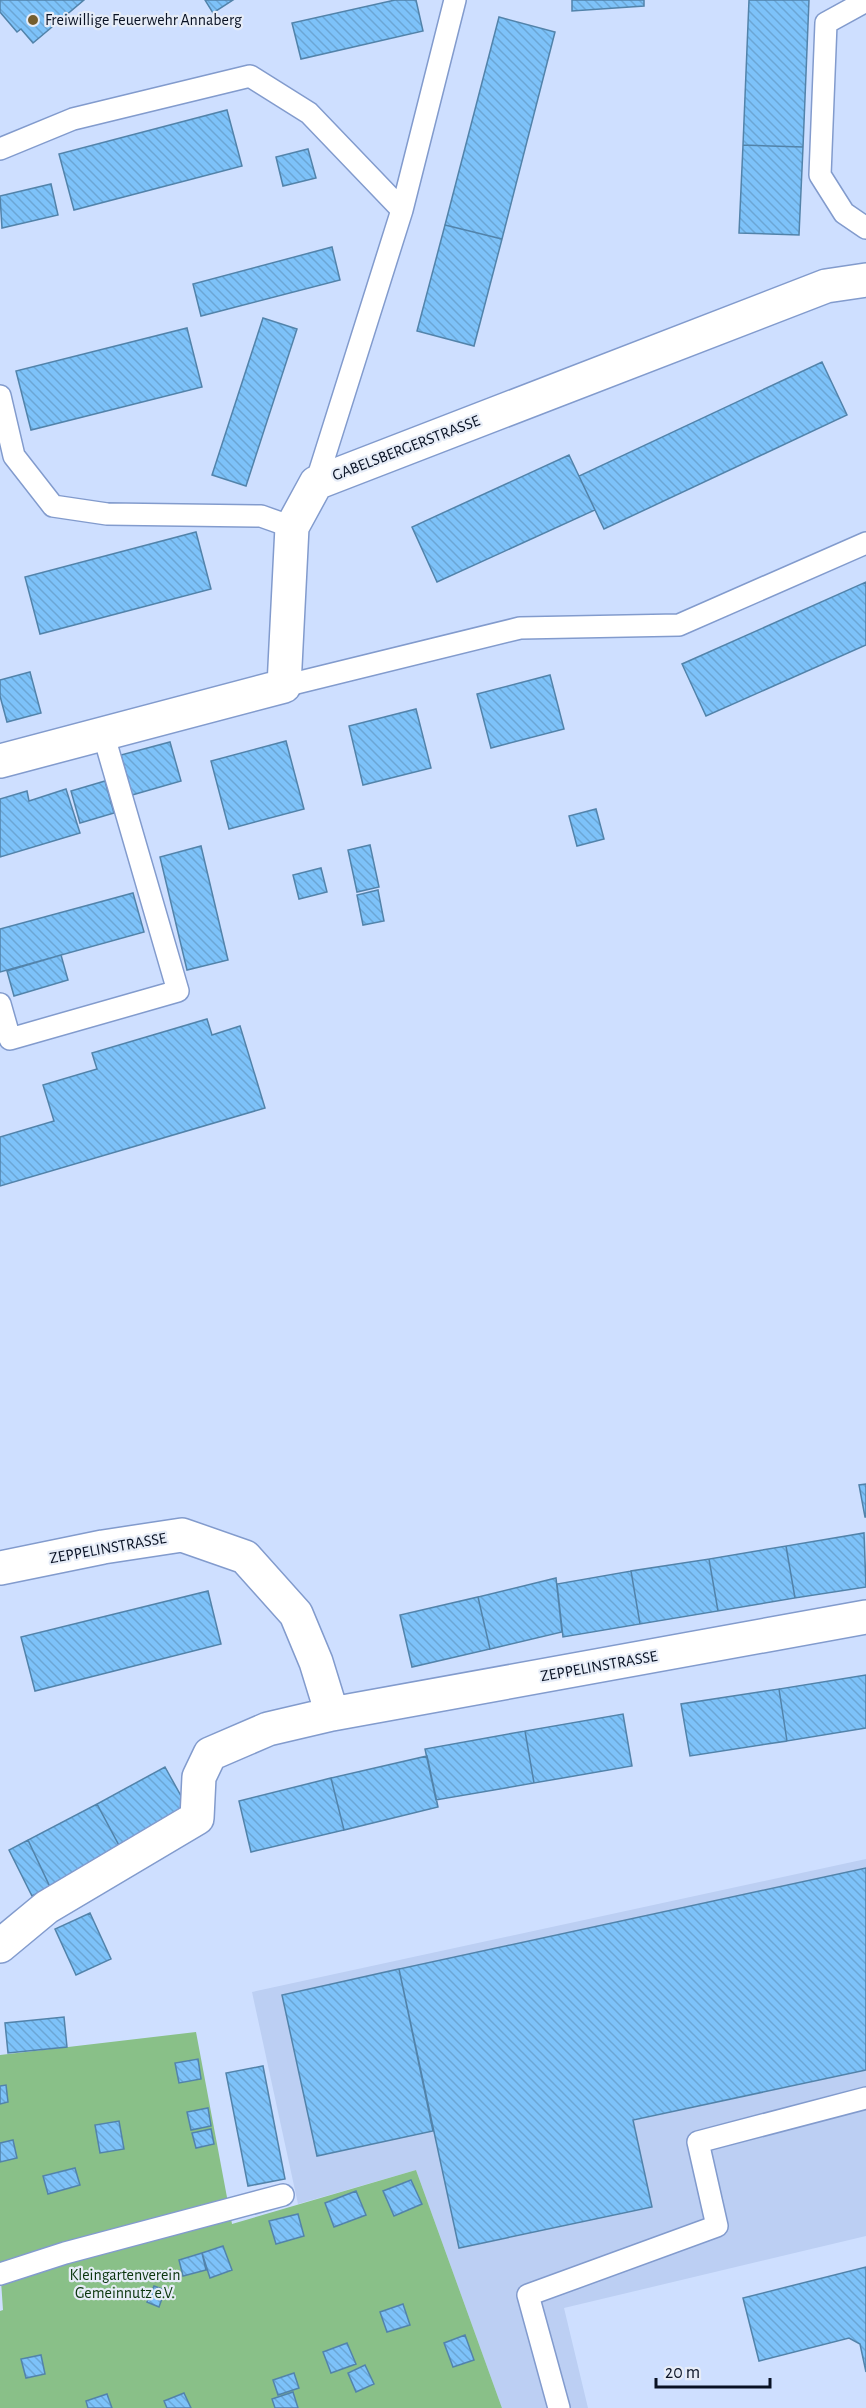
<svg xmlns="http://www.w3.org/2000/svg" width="866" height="2408" viewBox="0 0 866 2408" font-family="'Alegreya Sans',sans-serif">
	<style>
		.built { fill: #bccff3 }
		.garden { fill: #89c088 }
		.building { fill: url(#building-back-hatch); stroke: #5283aa; stroke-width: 1.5 }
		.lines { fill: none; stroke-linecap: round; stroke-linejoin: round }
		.lane-casing { stroke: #829bcd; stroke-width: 24 }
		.street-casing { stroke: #829bcd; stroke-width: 36 }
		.lane { stroke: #fff; stroke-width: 21 }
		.street { stroke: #fff; stroke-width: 33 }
		.poi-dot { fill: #755e2e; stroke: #e6ecf7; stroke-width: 2 }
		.labels { text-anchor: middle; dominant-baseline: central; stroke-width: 4.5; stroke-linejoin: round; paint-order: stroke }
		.poi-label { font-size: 16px; fill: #091224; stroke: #e6ecf7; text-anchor: start }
		.street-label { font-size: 16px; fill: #091224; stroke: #e6ecf7 }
		.park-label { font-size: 16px; fill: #0a350d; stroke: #e6ecf7 }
	</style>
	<defs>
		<pattern id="building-back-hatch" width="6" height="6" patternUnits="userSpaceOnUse" patternTransform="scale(1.5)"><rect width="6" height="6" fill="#7dc2f9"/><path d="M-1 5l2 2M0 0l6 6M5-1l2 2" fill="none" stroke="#6ba6d5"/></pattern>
	</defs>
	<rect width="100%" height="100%" fill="#cedfff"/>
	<path class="built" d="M 866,1859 L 866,2236 L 564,2308 L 588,2408 L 502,2408 L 416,2170 L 298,2204 L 252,1992 Z"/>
	<path class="garden" d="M 196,2032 L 232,2224 L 416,2170 L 502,2408 L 0,2408 L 0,2311 L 3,2310 L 0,2266 L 0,2055 Z"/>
	<path class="building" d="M 0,0 L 84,0 L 33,43 L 21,29 L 17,32 L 0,12 Z
		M 205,0 L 233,0 L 213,13 Z
		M 395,0 L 416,0 L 423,31 L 301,59 L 292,23 Z
		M 572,0 L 644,0 L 644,6 L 572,11 Z
		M 749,0 L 809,0 L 803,147 L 743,145 Z
		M 499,17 L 555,32 L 502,239 L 445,225 Z
		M 227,110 L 242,166 L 74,210 L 59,154 Z
		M 743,145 L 803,147 L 799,235 L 739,233 Z
		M 308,149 L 316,178 L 283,186 L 276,157 Z
		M 51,184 L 58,215 L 2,228 L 0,196 Z
		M 445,225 L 502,239 L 474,346 L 417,331 Z
		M 332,247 L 340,280 L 201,316 L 193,284 Z
		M 263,318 L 297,329 L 246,486 L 212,475 Z
		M 187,328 L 202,387 L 31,430 L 16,371 Z
		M 822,362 L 847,415 L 604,529 L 579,476 Z
		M 569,455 L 595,510 L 437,582 L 412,527 Z
		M 196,532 L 211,589 L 40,634 L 25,577 Z
		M 866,582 L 866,645 L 706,716 L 682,664 Z
		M 30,672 L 41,713 L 7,722 L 0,696 L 0,680 Z
		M 550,675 L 564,729 L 491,748 L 477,694 Z
		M 416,709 L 431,768 L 363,785 L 349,726 Z
		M 286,741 L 304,809 L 229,829 L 211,761 Z
		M 170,742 L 181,781 L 132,795 L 121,755 Z
		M 105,781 L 114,813 L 80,823 L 71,791 Z
		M 66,789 L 80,833 L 0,857 L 0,799 L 27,791 L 29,801 Z
		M 596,809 L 604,839 L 577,846 L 569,816 Z
		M 370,845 L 379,887 L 357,892 L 348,850 Z
		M 201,846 L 228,960 L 187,970 L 160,857 Z
		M 321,868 L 327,892 L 299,899 L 293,875 Z
		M 378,890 L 384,921 L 363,925 L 357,895 Z
		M 133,893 L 144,932 L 0,972 L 0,929 Z
		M 61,955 L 68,980 L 14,996 L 7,971 Z
		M 207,1019 L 212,1035 L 240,1026 L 265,1108 L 0,1186 L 0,1137 L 54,1121 L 43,1085 L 97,1069 L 92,1053 Z
		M 866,1484 L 866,1517 L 865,1517 L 859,1485 Z
		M 864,1533 L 866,1587 L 795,1598 L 786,1546 Z
		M 786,1546 L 795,1598 L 718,1611 L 709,1559 Z
		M 709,1559 L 718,1611 L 640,1624 L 631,1571 Z
		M 631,1571 L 640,1624 L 563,1637 L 557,1584 Z
		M 556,1578 L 562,1632 L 490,1649 L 478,1597 Z
		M 208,1591 L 221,1644 L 35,1691 L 21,1637 Z
		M 478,1597 L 490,1649 L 412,1667 L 400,1615 Z
		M 866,1675 L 866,1728 L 787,1741 L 779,1689 Z
		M 779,1689 L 787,1741 L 690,1756 L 681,1704 Z
		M 623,1714 L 632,1766 L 534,1783 L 525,1731 Z
		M 525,1731 L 534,1783 L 436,1800 L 425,1749 Z
		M 427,1756 L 438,1807 L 344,1830 L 331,1778 Z
		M 165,1767 L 191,1814 L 122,1851 L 97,1804 Z
		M 331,1778 L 344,1830 L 251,1852 L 239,1801 Z
		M 97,1804 L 122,1851 L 50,1887 L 28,1840 Z
		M 28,1840 L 50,1887 L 32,1896 L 9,1850 Z
		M 866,1868 L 866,2070 L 633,2120 L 652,2207 L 459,2248 L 399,1969 Z
		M 90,1913 L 111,1959 L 76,1975 L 55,1929 Z
		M 399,1969 L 433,2131 L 317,2156 L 282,1995 Z
		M 64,2017 L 67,2047 L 8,2053 L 5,2023 Z
		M 198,2059 L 201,2079 L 179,2083 L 175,2063 Z
		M 263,2066 L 285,2179 L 248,2186 L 226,2073 Z
		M 6,2085 L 8,2102 L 0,2104 L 0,2086 Z
		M 208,2108 L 211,2126 L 191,2130 L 187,2112 Z
		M 119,2121 L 124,2149 L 100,2153 L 95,2125 Z
		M 211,2129 L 214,2144 L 196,2148 L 192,2133 Z
		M 13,2140 L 17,2158 L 0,2162 L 0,2143 Z
		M 75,2168 L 80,2185 L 48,2194 L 43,2176 Z
		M 411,2180 L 422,2204 L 394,2216 L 383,2191 Z
		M 356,2191 L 366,2215 L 334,2227 L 325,2203 Z
		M 298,2214 L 304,2236 L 276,2244 L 269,2221 Z
		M 223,2246 L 232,2270 L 210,2278 L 202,2253 Z
		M 202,2253 L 206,2270 L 183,2276 L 179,2260 Z
		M 866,2267 L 866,2372 L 860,2344 L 849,2338 L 759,2361 L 743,2298 Z
		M 154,2286 L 165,2290 L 159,2307 L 147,2302 Z
		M 403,2304 L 410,2325 L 387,2332 L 380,2312 Z
		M 465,2335 L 474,2360 L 453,2367 L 444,2343 Z
		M 347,2343 L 356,2364 L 331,2373 L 323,2352 Z
		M 41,2355 L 45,2374 L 26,2378 L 21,2359 Z
		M 365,2365 L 374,2384 L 356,2392 L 348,2373 Z
		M 294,2373 L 299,2388 L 278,2395 L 273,2380 Z
		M 293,2392 L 298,2408 L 275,2408 L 272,2399 Z
		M 184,2393 L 191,2408 L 167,2408 L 164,2401 Z
		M 107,2394 L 112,2408 L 88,2408 L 86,2401 Z"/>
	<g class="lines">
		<g class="lane-casing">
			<path id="lane" d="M 866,1 L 826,23 L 820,175 L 844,213 L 866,228
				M 0,149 L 73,119 L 250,76 L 309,113 L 402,210
				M 0,396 L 14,456 L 53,506 L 107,514 L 261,516 L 292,527
				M 316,483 L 402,210 L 455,0
				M 284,686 L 520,628 L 679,625 L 866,543
				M 0,1004 L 10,1039 L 178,991 L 103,733
				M 0,2274 L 65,2253 L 283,2195
				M 559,2408 L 528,2295 L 717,2226 L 698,2142 L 866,2098"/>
		</g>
		<g class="street-casing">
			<path id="street" d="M 0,761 L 284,686 L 292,527 L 316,483 L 826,286 L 866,280
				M 0,1568 L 103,1547 L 182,1535 L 245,1557 L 296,1614 L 316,1662 L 332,1714 L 866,1617
				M 0,1946 L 47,1907 L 197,1818 L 199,1777 L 210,1754 L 268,1729 L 332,1714"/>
		</g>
		<use href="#lane" class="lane"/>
		<use href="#street" class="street"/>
	</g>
	<circle class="poi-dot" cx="33" cy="20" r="6"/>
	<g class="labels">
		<g class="poi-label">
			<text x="45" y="20">Freiwillige Feuerwehr Annaberg</text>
		</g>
		<g class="street-label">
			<text transform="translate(406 448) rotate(-21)">GABELSBERGERSTRASSE</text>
			<text transform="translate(108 1548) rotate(-10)">ZEPPELINSTRASSE</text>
			<text transform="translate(599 1666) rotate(-10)">ZEPPELINSTRASSE</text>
		</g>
		<g class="park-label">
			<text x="125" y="2275">Kleingartenverein<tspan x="125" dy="18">Gemeinnutz e.V.</tspan></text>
		</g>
	</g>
	<path d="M656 2378v9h114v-9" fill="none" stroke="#091224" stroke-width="3"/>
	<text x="665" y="2378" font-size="18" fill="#091224" stroke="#e6ecf7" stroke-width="4.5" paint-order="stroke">20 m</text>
</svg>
